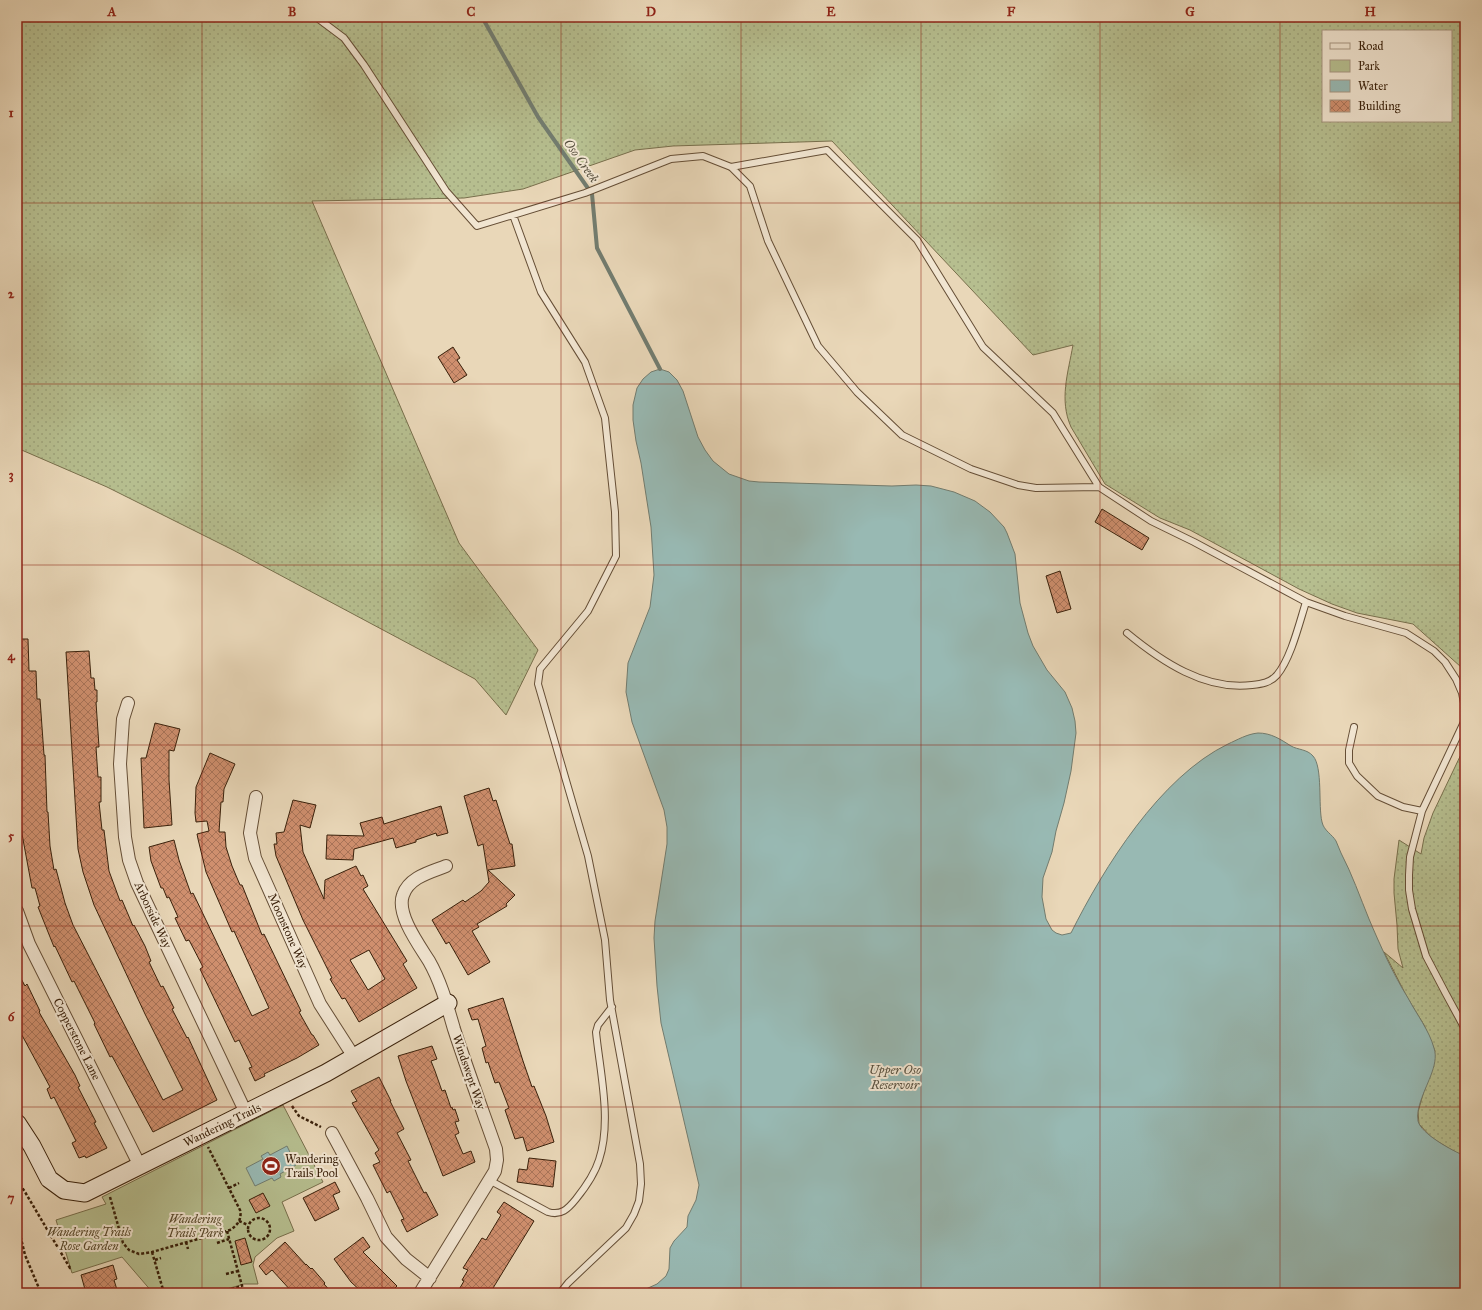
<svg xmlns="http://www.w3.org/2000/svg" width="1482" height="1310" viewBox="0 0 1482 1310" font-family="'IM FELL Great Primer',serif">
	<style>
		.grass { fill: url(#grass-dots); stroke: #786f4c; fill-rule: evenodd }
		.green { fill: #b6be8f; stroke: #786f4c }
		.water { fill: #98b9b3; stroke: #727c6f }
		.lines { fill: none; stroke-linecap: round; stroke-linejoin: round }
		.stream { stroke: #727c6f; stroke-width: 4 }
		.building { fill: url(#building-cross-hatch); stroke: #39200a; fill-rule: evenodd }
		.lane-casing { stroke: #654e36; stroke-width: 8 }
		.street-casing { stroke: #654e36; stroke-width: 14 }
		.secondary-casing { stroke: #39200a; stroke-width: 19 }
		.path { stroke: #39200a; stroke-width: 2.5; stroke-dasharray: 3 2; stroke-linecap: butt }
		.lane { stroke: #f1e5d1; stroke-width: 6 }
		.street { stroke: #f1e5d1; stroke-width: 12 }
		.secondary { stroke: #f1e5d1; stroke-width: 17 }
		.grid { fill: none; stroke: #8f2418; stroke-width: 1; stroke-opacity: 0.55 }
		.labels { text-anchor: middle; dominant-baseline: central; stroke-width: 4; stroke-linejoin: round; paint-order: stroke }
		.street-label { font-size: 12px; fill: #39200a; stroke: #f1e5d1 }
		.poi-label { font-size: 12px; fill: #39200a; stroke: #f1e5d1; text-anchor: start }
		.park-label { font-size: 12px; font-style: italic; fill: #58482b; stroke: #f1e5d1 }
		.water-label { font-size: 13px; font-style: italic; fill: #564e3d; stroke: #f1e5d1 }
		.neatline { fill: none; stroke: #8f2418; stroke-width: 1.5 }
		.grid-label { font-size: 13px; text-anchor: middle; font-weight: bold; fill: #8f2418 }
	</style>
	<defs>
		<pattern id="grass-dots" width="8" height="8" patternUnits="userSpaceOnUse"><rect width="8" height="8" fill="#b6be8f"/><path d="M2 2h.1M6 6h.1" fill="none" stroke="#9da37a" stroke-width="1.8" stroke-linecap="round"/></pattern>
		<pattern id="building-cross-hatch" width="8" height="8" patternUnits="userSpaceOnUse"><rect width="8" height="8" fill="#cf8f6e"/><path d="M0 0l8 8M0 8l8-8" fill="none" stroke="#a97459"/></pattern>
	</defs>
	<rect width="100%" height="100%" fill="#e9d7b8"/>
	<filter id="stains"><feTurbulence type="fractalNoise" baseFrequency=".005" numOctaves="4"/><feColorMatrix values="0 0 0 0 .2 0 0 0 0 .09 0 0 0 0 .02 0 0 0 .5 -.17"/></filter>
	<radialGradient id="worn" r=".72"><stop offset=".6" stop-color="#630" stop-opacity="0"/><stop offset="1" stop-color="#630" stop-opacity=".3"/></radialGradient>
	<path class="grass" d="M 17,17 L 1465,17 L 1465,678 L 1461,667 L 1413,624 L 1357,613 L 1332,604 L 1299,589 L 1190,530 L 1160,518 L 1105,484 L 1071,427 C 1059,400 1068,373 1073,345 L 1033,355 L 832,141 L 673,146 L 635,150 L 523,189 L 464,198 L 312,201 L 459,543 L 538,650 L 506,715 L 475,679 L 233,550 L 107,487 L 17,448 ZM 1323,31 L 1451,31 L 1451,121 L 1323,121 Z
		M 1465,746 L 1465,1156 L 1455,1152 L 1432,1138 L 1419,1124 L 1418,1112 L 1435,1051 L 1424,1025 L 1407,997 L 1384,952 L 1403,968 L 1398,949 L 1397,925 L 1394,893 L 1394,879 L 1399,840 L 1421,854 L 1424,838 L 1433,813 Z"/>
	<path class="green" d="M 283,1105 L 323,1182 L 282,1202 L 294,1231 L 277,1238 L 255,1257 L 253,1265 L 258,1284 L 244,1284 L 213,1293 L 153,1293 L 122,1257 L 72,1273 L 56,1220 L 106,1204 L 102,1197 Z"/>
	<path class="water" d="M 660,369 L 669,372 L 677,380 L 683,391 L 698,437 L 705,450 L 713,461 L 729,474 L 749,481 L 759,482 L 892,486 L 916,485 L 931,486 L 954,492 L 975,501 L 990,512 L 1004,527 L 1007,533 L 1015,554 L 1020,603 L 1028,633 L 1033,646 L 1047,670 L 1065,692 L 1072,708 L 1075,721 L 1076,733 L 1071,771 L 1064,803 L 1056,831 L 1052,852 L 1043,878 L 1042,897 L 1046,919 L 1052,930 L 1056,933 L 1062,935 L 1071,933 C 1104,867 1160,777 1228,744 C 1237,740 1247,734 1258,733 C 1271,733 1280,739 1291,746 C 1298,750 1307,749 1313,756 C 1323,767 1318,806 1322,822 C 1324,831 1332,834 1336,841 C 1338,845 1339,849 1341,853 C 1352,874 1360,897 1369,919 C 1380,945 1393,974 1408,998 C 1417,1015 1429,1030 1434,1048 C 1437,1057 1434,1067 1431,1075 C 1427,1086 1415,1109 1418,1121 C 1421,1134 1453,1151 1465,1156 L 1465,1293 L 637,1293 L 657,1284 L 666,1276 L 669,1269 L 670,1248 L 674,1241 L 687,1227 L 688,1216 L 696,1200 L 699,1185 L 661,1023 L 657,986 L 654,938 L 655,921 L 667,844 L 667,827 L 664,810 L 632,722 L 626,692 L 628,663 L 650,607 L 654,575 L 651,527 L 641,463 L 636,441 L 633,420 L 633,405 L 637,388 L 643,379 L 651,372 Z
		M 287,1146 L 296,1165 L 280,1174 L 281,1177 L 274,1181 L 272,1178 L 255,1186 L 246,1168 L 263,1159 L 261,1156 L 268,1152 L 270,1155 Z"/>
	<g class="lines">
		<path class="stream" d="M 482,17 L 538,117 L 592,194 L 597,248 L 660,369"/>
	</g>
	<path class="building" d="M 453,347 L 460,358 L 457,360 L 467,375 L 454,383 L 438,357 Z
		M 1102,509 L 1149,538 L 1142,550 L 1095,522 Z
		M 1060,571 L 1071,609 L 1057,613 L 1046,576 Z
		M 17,639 L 28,639 L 29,671 L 36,671 L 37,699 L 40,699 L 44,755 L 45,755 L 47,812 L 48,812 L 50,846 L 54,870 L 56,869 L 65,903 L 73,925 L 163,1100 L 183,1090 L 145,1014 L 94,905 L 83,872 L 78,849 L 66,652 L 89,651 L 91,678 L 94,678 L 95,690 L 97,690 L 97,702 L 96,702 L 99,747 L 96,747 L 98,777 L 101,777 L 101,802 L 99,802 L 102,830 L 104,830 L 109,871 L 120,901 L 122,900 L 133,926 L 134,925 L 145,946 L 151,961 L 149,962 L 161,987 L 163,986 L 174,1008 L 172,1009 L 187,1038 L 188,1037 L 217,1100 L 153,1132 L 112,1056 L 110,1057 L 94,1024 L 95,1023 L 74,981 L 72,982 L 55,946 L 54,947 L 38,907 L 40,906 L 35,888 L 32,888 L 22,834 L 20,799 L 22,799 L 21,769 L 19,769 L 17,727 Z
		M 155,723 L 180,729 L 174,751 L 169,750 L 169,780 L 172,825 L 144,828 L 141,758 L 146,758 Z
		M 210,753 L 235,764 L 224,789 L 223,802 L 221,802 L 219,832 L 225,832 L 226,847 L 232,866 L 240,885 L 242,885 L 262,935 L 264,934 L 301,1011 L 299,1012 L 312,1035 L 313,1035 L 319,1045 L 297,1058 L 264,1074 L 265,1076 L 255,1081 L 249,1068 L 252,1067 L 239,1040 L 235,1042 L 200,969 L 203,967 L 189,940 L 186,941 L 175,918 L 178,917 L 169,897 L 167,898 L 163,888 L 161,888 L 151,861 L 149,847 L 174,840 L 179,860 L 191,894 L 193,893 L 252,1016 L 269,1008 L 234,931 L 232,932 L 206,872 L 198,839 L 197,834 L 209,831 L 207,821 L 196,822 L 195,813 L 196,787 Z
		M 489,788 L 493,801 L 496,800 L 510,844 L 512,844 L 515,866 L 488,870 L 515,895 L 506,904 L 507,906 L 477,924 L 479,927 L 472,931 L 490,962 L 468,975 L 449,942 L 446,944 L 432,920 L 463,900 L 465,902 L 481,891 L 489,882 L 483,844 L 478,846 L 464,796 Z
		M 293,800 L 316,805 L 310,828 L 300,825 L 303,852 L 324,899 L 325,880 L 356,866 L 361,876 L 363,875 L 368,886 L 363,889 L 407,961 L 403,964 L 417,988 L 359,1022 L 345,998 L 342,999 L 330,979 L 332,978 L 303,920 L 276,856 L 274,844 L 277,844 L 276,833 L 284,832 ZM 369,950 L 385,979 L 368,990 L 350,960 Z
		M 441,806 L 448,833 L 437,836 L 436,833 L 416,840 L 416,842 L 396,848 L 393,838 L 354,849 L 353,860 L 326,859 L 327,835 L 364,836 L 360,823 L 382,817 L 384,824 Z
		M 17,971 L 25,986 L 27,984 L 40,1011 L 39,1012 L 75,1075 L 80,1086 L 78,1087 L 96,1122 L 94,1123 L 107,1148 L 86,1158 L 85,1156 L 79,1158 L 72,1143 L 76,1141 L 54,1097 L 51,1099 L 47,1089 L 50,1087 L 17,1026 Z
		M 503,998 L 523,1061 L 532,1087 L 534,1086 L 546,1116 L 554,1142 L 527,1151 L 523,1137 L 515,1139 L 505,1110 L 509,1108 L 499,1082 L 495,1083 L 488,1062 L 486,1063 L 482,1048 L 486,1046 L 478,1019 L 472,1020 L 468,1009 Z
		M 432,1046 L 437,1059 L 431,1061 L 435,1071 L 442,1091 L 445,1090 L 451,1108 L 452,1107 L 453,1110 L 455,1109 L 459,1121 L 455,1122 L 459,1133 L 455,1135 L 463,1154 L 471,1151 L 475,1162 L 443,1176 L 406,1081 L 398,1056 Z
		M 379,1077 L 391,1101 L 390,1101 L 404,1129 L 397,1133 L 411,1160 L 408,1161 L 424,1193 L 426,1192 L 438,1215 L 407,1232 L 401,1220 L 404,1219 L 390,1191 L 387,1193 L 373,1165 L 380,1162 L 375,1153 L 379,1150 L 352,1103 L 357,1101 L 351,1091 Z
		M 529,1158 L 556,1161 L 553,1187 L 517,1182 L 519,1169 L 527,1170 Z
		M 335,1182 L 340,1192 L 333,1195 L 339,1209 L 315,1221 L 303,1198 Z
		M 263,1193 L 270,1206 L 256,1213 L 249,1200 Z
		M 504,1202 L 534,1221 L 490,1293 L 457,1293 L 464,1281 L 462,1280 L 468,1270 L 463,1268 L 482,1238 L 486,1240 L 501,1215 L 497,1212 Z
		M 363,1237 L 370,1247 L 363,1252 L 397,1286 L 390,1293 L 363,1293 L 351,1282 L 334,1259 Z
		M 245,1238 L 252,1262 L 241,1265 L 235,1241 Z
		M 285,1242 L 306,1265 L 306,1264 L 311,1269 L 312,1268 L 325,1283 L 324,1284 L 332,1293 L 293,1293 L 272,1270 L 266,1275 L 259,1266 Z
		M 113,1265 L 117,1279 L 114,1280 L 118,1293 L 86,1293 L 81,1275 Z"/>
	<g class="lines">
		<g class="lane-casing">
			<path id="lane" d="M 316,17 L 344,38 L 364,65 L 446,191 L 477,226 L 585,193 L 671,159 L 703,156 L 731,167 L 750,186 L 768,241 L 818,346 L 857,392 L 902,435 L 971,469 L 1018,485 L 1036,488 L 1099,487 L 1151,521 L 1194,542 L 1306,602 L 1345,616 L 1406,633 L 1434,651 L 1445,662 L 1456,679 L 1462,693 L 1465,708 L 1464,722 L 1422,811 L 1410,857 L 1409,875 L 1409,890 L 1412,909 L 1426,956 L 1446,994 L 1465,1029
				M 731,167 L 827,150 L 917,240 L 983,347 L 1053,413 L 1099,487
				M 513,215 L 541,292 L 585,362 L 605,418 L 615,512 L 616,556 L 588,611 L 540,669 L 538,684 L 588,856 L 605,940 L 610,1000 L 640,1164 L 641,1184 L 639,1201 L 634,1214 L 626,1228 L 568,1283 L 560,1293
				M 1127,633 C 1161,661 1205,691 1252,685 C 1261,684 1270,683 1277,675 C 1291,658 1299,624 1306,602
				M 1354,727 L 1349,750 L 1349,763 L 1357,776 L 1378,796 L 1403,807 L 1422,811
				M 489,1180 L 548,1212 C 561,1216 568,1209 576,1199 C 584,1189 595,1173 599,1160 C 612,1121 600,1072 596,1032 L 598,1025 L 612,1007"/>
		</g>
		<g class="street-casing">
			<path id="street" d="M 128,703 L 123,719 L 120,764 L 125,837 L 129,860 L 137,883 L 246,1113
				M 256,797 L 250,833 L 255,858 L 320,1004 L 354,1057
				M 17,911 L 29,944 L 140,1166
				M 332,1133 L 367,1198 L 386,1237 L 406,1259 L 430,1278
				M 420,1293 L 495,1171 L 497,1160 L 496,1149 C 482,1109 467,1069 454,1029 C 447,1005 441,982 429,961 C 419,945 396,914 403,895 C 409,877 431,872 446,866"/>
		</g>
		<g class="secondary-casing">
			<path id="secondary" d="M 17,1123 L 32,1146 L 49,1179 L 64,1190 L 85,1193 L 326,1073 L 448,1003"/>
		</g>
		<path class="path" d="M 292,1106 L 299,1116 L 321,1127
			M 17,1180 L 25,1192 L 70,1268 L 71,1267
			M 229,1188 L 239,1183
			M 110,1197 L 123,1243 L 129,1250 L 139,1254 L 152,1252 L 230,1230 C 238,1225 242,1219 240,1210 L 208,1147
			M248 1229a11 11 0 1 1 22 0a11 11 0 1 1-22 0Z
			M 239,1221 L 248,1225
			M 17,1222 L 25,1255 L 41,1293
			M 227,1231 L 244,1293
			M 186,1242 L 188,1249
			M 217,1243 L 229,1239
			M 152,1252 L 164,1293
			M 155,1260 L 161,1258
			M 226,1274 L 238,1271
			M 164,1292 L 170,1290
			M 217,1293 L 242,1286"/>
		<use href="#lane" class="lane"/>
		<use href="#street" class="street"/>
		<use href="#secondary" class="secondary"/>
	</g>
	<path class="grid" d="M 202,17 L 202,1293M 382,17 L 382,1293M 561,17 L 561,1293M 741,17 L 741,1293M 921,17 L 921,1293M 1100,17 L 1100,1293M 1280,17 L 1280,1293M 17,203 L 1465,203M 17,384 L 1465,384M 17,565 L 1465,565M 17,745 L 1465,745M 17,926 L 1465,926M 17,1107 L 1465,1107"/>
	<defs>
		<g id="stadium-disc" transform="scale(1)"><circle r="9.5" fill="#8f2418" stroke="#f1e5d1"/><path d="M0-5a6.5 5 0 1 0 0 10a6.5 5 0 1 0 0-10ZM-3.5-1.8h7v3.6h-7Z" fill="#fff"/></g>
	</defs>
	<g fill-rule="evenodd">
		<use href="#stadium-disc" x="271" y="1166"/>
	</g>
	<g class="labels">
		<g class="street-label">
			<text transform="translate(153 915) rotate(65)">Arborside Way</text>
			<text transform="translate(288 931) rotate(66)">Moonstone Way</text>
			<text transform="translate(77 1039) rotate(63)">Copperstone Lane</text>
			<text transform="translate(469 1072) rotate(71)">Windswept Way</text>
			<text transform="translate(222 1125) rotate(-26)">Wandering Trails</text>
		</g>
		<g class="poi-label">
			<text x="285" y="1159">Wandering<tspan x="285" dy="14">Trails Pool</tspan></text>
		</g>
		<g class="park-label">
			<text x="195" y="1219">Wandering<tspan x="195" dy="14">Trails Park</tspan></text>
			<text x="89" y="1232">Wandering Trails<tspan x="89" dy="14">Rose Garden</tspan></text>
		</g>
		<g class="water-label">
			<text transform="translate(581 161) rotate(55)">Oso Creek</text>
			<text x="895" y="1070">Upper Oso<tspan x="895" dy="15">Reservoir</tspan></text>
		</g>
	</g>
	<rect width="1482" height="1310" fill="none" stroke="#e9d7b8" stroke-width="44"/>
	<rect x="1322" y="30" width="130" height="92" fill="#f1e5d1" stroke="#a79681"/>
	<rect x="1330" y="43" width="20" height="6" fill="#f1e5d1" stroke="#a79681"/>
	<text x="1358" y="50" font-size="12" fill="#39200a">Road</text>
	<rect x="1330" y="60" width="20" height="12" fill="#b6be8f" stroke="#a79681"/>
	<text x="1358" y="70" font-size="12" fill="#39200a">Park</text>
	<rect x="1330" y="80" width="20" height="12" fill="#98b9b3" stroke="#a79681"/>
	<text x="1358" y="90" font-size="12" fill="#39200a">Water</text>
	<rect x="1330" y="100" width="20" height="12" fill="url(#building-cross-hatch)" stroke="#a79681"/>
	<text x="1358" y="110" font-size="12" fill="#39200a">Building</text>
	<rect x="22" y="22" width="1438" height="1266" class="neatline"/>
	<g class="grid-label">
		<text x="112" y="16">A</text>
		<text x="292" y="16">B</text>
		<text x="471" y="16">C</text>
		<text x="651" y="16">D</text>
		<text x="831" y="16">E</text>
		<text x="1011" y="16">F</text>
		<text x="1190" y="16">G</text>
		<text x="1370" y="16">H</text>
		<text x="11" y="117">1</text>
		<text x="11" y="298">2</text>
		<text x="11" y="479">3</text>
		<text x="11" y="660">4</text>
		<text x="11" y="840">5</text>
		<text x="11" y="1021">6</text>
		<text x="11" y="1202">7</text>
	</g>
	<rect width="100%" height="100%" filter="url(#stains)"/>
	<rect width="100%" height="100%" fill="url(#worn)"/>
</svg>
